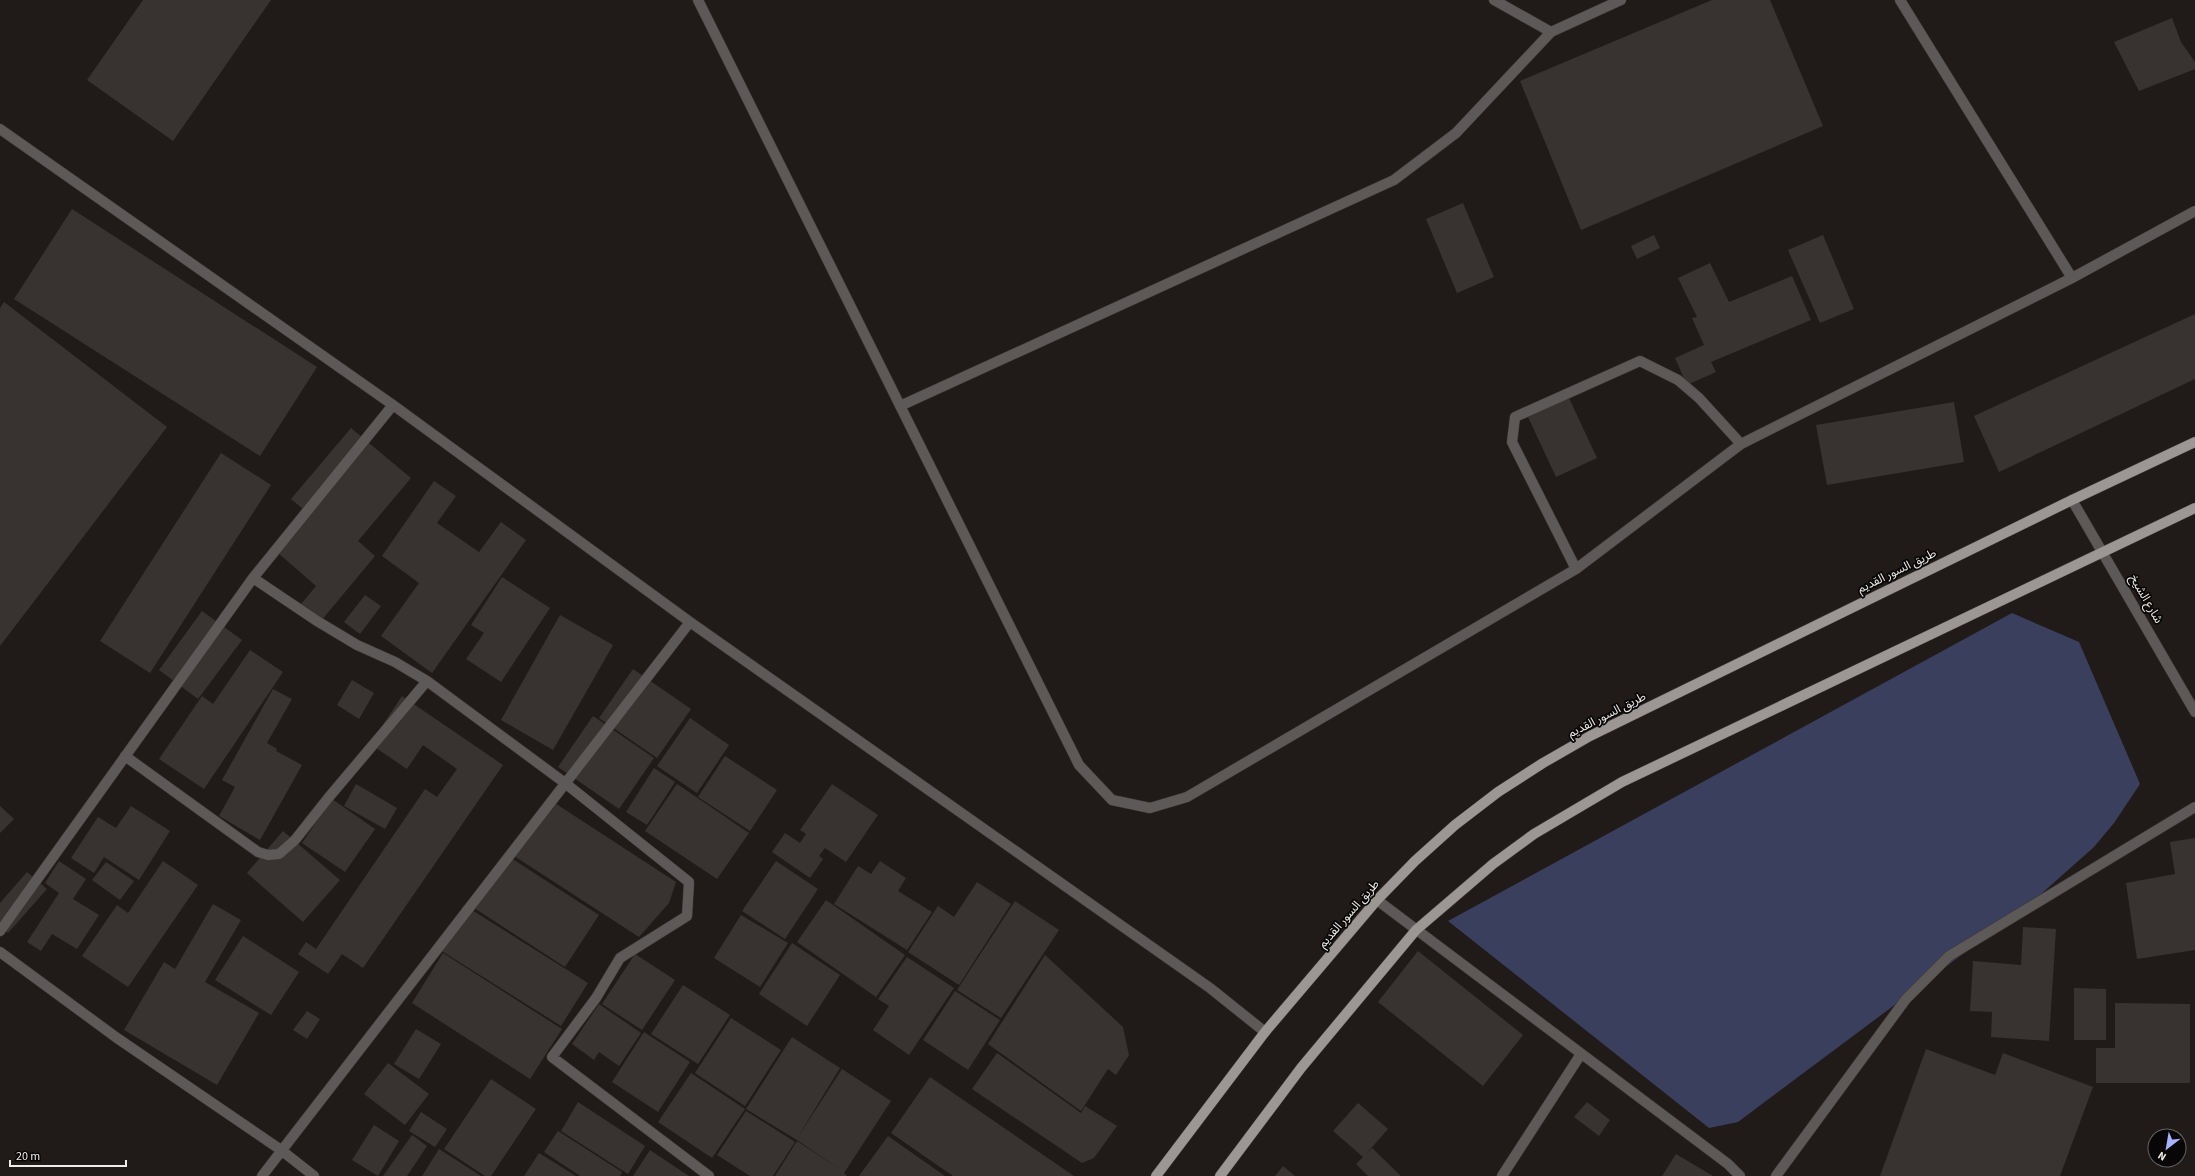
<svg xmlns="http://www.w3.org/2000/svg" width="2195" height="1176" viewBox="0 0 2195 1176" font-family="'Source Sans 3','Noto Sans Arabic',sans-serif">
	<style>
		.green { fill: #3b3f5e }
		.building { fill: #383330 }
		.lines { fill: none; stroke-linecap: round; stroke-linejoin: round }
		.minor-casing { stroke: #3d3836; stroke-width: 11 }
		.major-casing { stroke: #3d3836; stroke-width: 11 }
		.minor { stroke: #5c5958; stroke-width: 10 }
		.major { stroke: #9c9795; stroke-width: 10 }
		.labels { text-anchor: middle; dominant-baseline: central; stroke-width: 3.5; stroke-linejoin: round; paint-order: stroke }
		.street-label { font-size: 12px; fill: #efeceb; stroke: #080606 }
	</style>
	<rect width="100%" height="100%" fill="#201b19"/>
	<path class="green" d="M 2012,613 L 2079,642 L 2140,784 L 2114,823 L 2094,847 L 2031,903 L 1738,1122 L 1709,1128 L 1448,921 Z"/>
	<path class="building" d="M 143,0 L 271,0 L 173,141 L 87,80 Z
		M 1712,0 L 1770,0 L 1823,126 L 1581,230 L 1520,81 Z
		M 2172,18 L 2181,42 L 2195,62 L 2195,69 L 2139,91 L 2114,42 Z
		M 1463,203 L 1494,277 L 1457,293 L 1426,219 Z
		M 72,209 L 317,367 L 260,456 L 14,299 Z
		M 1654,235 L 1660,248 L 1637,259 L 1631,246 Z
		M 1823,235 L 1854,309 L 1820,323 L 1788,250 Z
		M 1710,263 L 1729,302 L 1792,276 L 1811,320 L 1711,362 L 1716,372 L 1687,385 L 1675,358 L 1704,345 L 1692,318 L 1697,317 L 1678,278 Z
		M 4,302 L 167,427 L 0,646 L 0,308 Z
		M 2195,314 L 2195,379 L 1999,472 L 1974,416 Z
		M 1569,398 L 1597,458 L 1556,477 L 1528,417 Z
		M 1954,402 L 1964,462 L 1827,485 L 1816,425 Z
		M 351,428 L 411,478 L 358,541 L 375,556 L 321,621 L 301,604 L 316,586 L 277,552 L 309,514 L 291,499 Z
		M 221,453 L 271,485 L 150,673 L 100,641 Z
		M 434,481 L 456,496 L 437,523 L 479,552 L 501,522 L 526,540 L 432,673 L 381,636 L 419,583 L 382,556 Z
		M 502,577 L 550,608 L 501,682 L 466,659 L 484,633 L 471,625 Z
		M 365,595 L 381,606 L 360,634 L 344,622 Z
		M 202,611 L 242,640 L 198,699 L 159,670 Z
		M 560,615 L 613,645 L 553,750 L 501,720 Z
		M 250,650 L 283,672 L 204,789 L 159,759 L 202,696 L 213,704 Z
		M 633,669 L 691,709 L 657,758 L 599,718 Z
		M 352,680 L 374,693 L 359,719 L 337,705 Z
		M 273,689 L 292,699 L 267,743 L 277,749 L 276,751 L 302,765 L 260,840 L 219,816 L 235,787 L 222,780 Z
		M 402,696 L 503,765 L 363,968 L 342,954 L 328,974 L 298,954 L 306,942 L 316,949 L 425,789 L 437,797 L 457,769 L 423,745 L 407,769 L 370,744 Z
		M 593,716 L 654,758 L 619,809 L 558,767 Z
		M 690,718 L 729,745 L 697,793 L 657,766 Z
		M 725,756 L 777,790 L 750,831 L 698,797 Z
		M 654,768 L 675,782 L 647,825 L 626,812 Z
		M 356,784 L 397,808 L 385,829 L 344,806 Z
		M 677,784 L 749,833 L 717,879 L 645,831 Z
		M 832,784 L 878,815 L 846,862 L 825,848 L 819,856 L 823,859 L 810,878 L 772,852 L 785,833 L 800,843 L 806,834 L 800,830 Z
		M 547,798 L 676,882 L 669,903 L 639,937 L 511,854 Z
		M 332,799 L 375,829 L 345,872 L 302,843 Z
		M 0,806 L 14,819 L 0,833 Z
		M 131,806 L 170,831 L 139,880 L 104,857 L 94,873 L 71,858 L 98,817 L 116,828 Z
		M 283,831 L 340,880 L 303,922 L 247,873 Z
		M 2195,838 L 2195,950 L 2137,959 L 2126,883 L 2175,874 L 2170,842 Z
		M 508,856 L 599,915 L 565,967 L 474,908 Z
		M 59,861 L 86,879 L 73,899 L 99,915 L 77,949 L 52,934 L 41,951 L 27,942 L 59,893 L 45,883 Z
		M 163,861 L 198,885 L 128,987 L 82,956 L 117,905 L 128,913 Z
		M 776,861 L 818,889 L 785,939 L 742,911 Z
		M 880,861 L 906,878 L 898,891 L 932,912 L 907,950 L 834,904 L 858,866 L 871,874 Z
		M 106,862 L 134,881 L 120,900 L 92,880 Z
		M 27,872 L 47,889 L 8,933 L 0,926 L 0,903 Z
		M 977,882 L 1011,904 L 959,985 L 908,952 L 938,906 L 954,917 Z
		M 826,900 L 905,955 L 876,997 L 797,942 Z
		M 1015,901 L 1059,930 L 1001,1018 L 957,990 Z
		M 213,904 L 241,920 L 205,982 L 259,1013 L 217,1085 L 124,1030 L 164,962 L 175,969 Z
		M 464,905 L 588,983 L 561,1026 L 437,948 Z
		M 741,915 L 788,943 L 760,987 L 714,958 Z
		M 2023,927 L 2056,929 L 2049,1041 L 1991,1037 L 1992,1012 L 1970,1011 L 1973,961 L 2021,965 Z
		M 243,936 L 299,972 L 271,1015 L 215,980 Z
		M 792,943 L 840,975 L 807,1026 L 759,994 Z
		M 1418,951 L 1523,1035 L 1483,1086 L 1378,1002 Z
		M 443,953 L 562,1029 L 530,1079 L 412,1003 Z
		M 635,954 L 675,980 L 642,1030 L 602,1004 Z
		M 1045,955 L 1123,1027 L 1129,1055 L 1116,1075 L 1108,1069 L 1081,1111 L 988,1044 Z
		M 907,957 L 954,988 L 909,1055 L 873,1030 L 889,1006 L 878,999 Z
		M 683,985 L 730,1015 L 698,1064 L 651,1034 Z
		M 2074,988 L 2106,989 L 2106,1040 L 2074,1040 Z
		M 955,991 L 1000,1020 L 968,1070 L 923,1040 Z
		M 2115,1003 L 2190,1004 L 2190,1083 L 2096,1083 L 2096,1048 L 2115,1048 Z
		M 599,1004 L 641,1033 L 619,1066 L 599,1052 L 594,1060 L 572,1044 Z
		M 307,1011 L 320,1019 L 307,1039 L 293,1030 Z
		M 731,1018 L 781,1050 L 745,1106 L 695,1073 Z
		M 416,1029 L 441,1044 L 419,1079 L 394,1064 Z
		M 644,1032 L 690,1062 L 658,1112 L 612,1082 Z
		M 792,1037 L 840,1068 L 796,1140 L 842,1069 L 891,1101 L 844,1173 L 847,1176 L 775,1176 L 797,1141 L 841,1170 L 797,1140 L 746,1109 Z
		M 1926,1049 L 1995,1075 L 2003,1053 L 2093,1087 L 2060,1176 L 1880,1176 Z
		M 997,1053 L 1081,1113 L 1085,1106 L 1117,1126 L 1094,1158 L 1082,1163 L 972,1089 Z
		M 388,1063 L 429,1094 L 405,1125 L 364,1094 Z
		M 691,1073 L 745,1109 L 712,1158 L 658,1122 Z
		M 930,1077 L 1074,1176 L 953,1176 L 891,1133 Z
		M 491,1079 L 536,1109 L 491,1176 L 485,1176 L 444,1149 Z
		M 578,1102 L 645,1146 L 628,1174 L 561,1131 Z
		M 1587,1102 L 1610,1120 L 1599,1136 L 1574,1117 Z
		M 1358,1103 L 1388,1129 L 1366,1154 L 1372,1148 L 1401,1176 L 1368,1176 L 1356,1164 L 1363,1157 L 1333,1131 Z
		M 746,1111 L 795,1142 L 773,1176 L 750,1176 L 717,1155 Z
		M 421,1112 L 447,1129 L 435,1147 L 409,1131 Z
		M 374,1125 L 399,1141 L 378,1176 L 352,1160 Z
		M 558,1131 L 622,1172 L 620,1176 L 580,1176 L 544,1152 Z
		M 412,1135 L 427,1146 L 407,1176 L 383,1176 Z
		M 888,1136 L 945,1176 L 859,1176 Z
		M 439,1149 L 481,1176 L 422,1176 Z
		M 650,1150 L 689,1176 L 633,1176 Z
		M 539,1153 L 576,1176 L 524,1176 Z
		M 1676,1154 L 1713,1176 L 1662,1176 Z
		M 1283,1166 L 1295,1176 L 1275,1176 Z"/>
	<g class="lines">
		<g class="minor-casing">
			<path id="minor" d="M 698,0 L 1079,765 L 1112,800 L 1150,808 L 1187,797 L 1576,569 L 1741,444 L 2072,278 L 2195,211
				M 1494,0 L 1551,32
				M 1900,0 L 2072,278
				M 0,129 L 393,405 L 690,622 L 1210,988 L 1265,1032
				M 900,406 L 1394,180 L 1456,133 L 1551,32 L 1621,0
				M 2072,500 L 2195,712
				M 1576,569 L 1512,442 L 1515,417 L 1640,361 L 1678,380 L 1699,398 L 1741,444
				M 253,578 L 317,621 L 357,645 L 395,662 L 427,681 L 565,783 L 689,882 L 687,916 L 620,958 L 596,998 L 552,1057 L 709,1176
				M 125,756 L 258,852 L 268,855 L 279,854 L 295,840 L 329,797 L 427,681
				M 1377,900 L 1728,1164 L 1740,1176
				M 0,931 L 253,578 L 393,405
				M 0,952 L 117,1038 L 281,1150 L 314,1176
				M 262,1176 L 690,622
				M 1502,1176 L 1581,1054
				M 1776,1176 L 1906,999 L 1949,956 L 2195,807"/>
		</g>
		<g class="major-casing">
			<path id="major" d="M 1156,1176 L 1265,1032 L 1377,900 L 1415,861 L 1455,825 L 1498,792 L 1543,763 L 1590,736 L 2072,500 L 2195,442
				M 1220,1176 L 1301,1068 L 1416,930 L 1493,864 L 1534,834 L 1622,782 L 2195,508"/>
		</g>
		<use href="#minor" class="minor"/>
		<use href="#major" class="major"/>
	</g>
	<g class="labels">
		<g class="street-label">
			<text transform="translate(1897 571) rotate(-26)">طريق السور القديم</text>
			<text transform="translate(2146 599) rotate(60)">شارع الشيخ</text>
			<text transform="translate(1607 715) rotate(-27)">طريق السور القديم</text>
			<text transform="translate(1349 914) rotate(-49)">طريق السور القديم</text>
		</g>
	</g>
	<g transform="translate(2167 1148) rotate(211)"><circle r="19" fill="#080606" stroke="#646262"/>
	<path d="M0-3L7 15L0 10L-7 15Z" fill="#a7b1fc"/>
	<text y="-6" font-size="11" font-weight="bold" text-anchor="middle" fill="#efeceb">N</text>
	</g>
	<path d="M10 1160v6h116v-6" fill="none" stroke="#efeceb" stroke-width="2"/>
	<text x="16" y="1160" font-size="12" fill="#efeceb" stroke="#080606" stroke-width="3" paint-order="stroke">20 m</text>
</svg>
